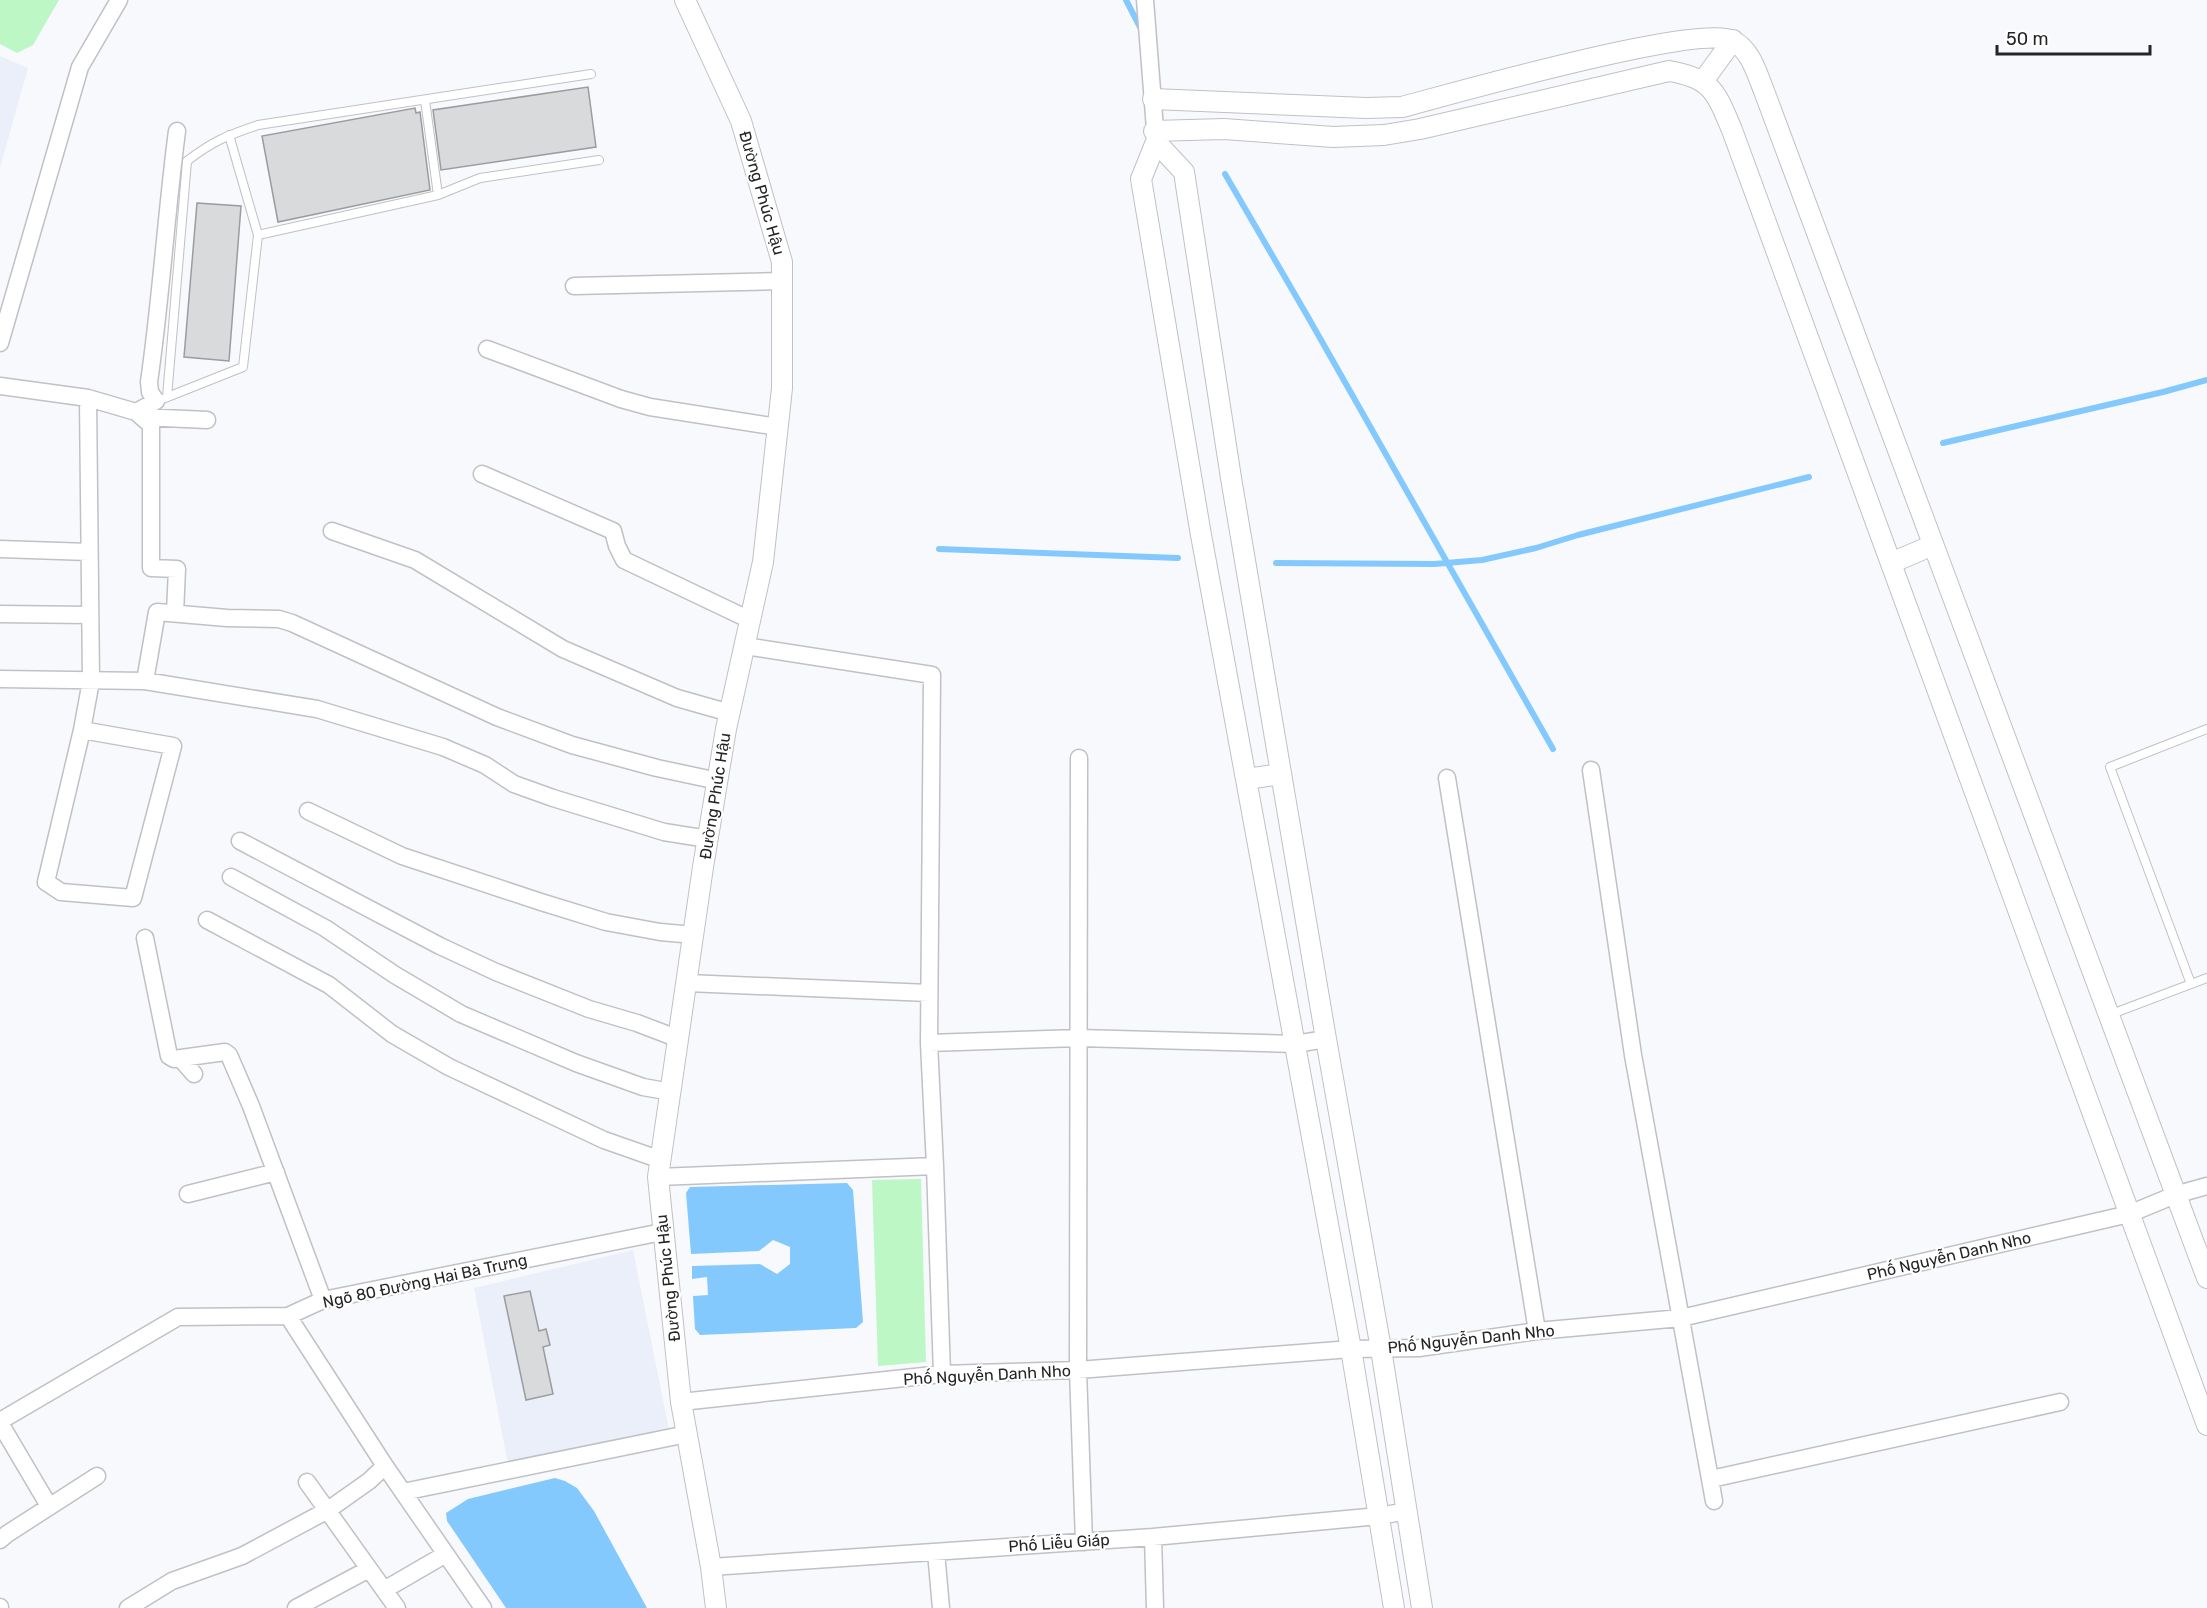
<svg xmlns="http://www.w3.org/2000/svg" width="2207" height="1608" viewBox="0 0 2207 1608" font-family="Rubik,sans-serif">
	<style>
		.built { fill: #ebeff9 }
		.green { fill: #bcf7c5 }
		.water { fill: #84c9fd }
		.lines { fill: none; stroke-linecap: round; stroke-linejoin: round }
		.stream { stroke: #84c9fd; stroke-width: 6 }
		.building { fill: #d8dadc; stroke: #9b9c9f; stroke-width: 1.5 }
		.service-casing { stroke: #c0c1c4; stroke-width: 10 }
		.minor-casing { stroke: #c0c1c4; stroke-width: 19 }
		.tertiary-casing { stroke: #c0c1c4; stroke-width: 22 }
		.service { stroke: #fff; stroke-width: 8 }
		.minor { stroke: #fff; stroke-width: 16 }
		.tertiary { stroke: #fff; stroke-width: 20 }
		.labels { text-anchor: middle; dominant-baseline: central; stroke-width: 4.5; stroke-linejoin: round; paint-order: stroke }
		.street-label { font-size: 16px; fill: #252526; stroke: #fff }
	</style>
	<rect width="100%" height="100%" fill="#f8f9fc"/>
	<path class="built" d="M 0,56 L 28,68 L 0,168 Z
		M 633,1250 L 669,1430 L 508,1464 L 474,1288 Z"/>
	<path class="green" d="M 0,0 L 59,0 L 33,45 L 17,53 L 0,44 Z
		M 921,1179 L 926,1362 L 878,1366 L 872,1180 Z"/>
	<path class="water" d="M 847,1183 L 853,1190 L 863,1322 L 856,1328 L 700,1335 L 695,1329 L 693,1296 L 708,1295 L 707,1277 L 692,1279 L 692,1266 L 760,1264 L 777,1274 L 790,1264 L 790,1247 L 773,1240 L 759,1251 L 691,1254 L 686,1193 L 690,1187 Z
		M 555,1478 L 565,1481 L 577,1488 L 594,1511 L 647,1608 L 506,1608 L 447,1521 L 446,1513 L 468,1499 Z"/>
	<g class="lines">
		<path class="stream" d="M 1126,0 L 1141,29
			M 1225,174 L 1308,317 L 1553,749
			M 1943,443 L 2163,392 L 2207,380
			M 939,549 L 1178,558
			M 1276,563 L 1434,564 L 1482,560 L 1536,548 L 1578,535 L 1809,477"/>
	</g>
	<path class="building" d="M 588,87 L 596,147 L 441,170 L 433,110 Z
		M 415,108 L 416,113 L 420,112 L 430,190 L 278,222 L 262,136 Z
		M 197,203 L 241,206 L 229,361 L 184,357 Z
		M 530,1291 L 539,1331 L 546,1329 L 550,1345 L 543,1347 L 553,1394 L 526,1400 L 504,1296 Z"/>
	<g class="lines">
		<g class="service-casing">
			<path id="service" d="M 425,100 L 438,195
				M 229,135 L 258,235
				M 167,397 L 187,161 C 213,141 228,135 258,125 L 591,74
				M 165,398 L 243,367 L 258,235 L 438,195 L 480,178 L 599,160
				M 2191,984 L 2110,767 L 2207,729
				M 2109,1015 L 2207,978"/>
		</g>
		<g class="minor-casing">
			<path id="minor" d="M 1145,0 L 1156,142
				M 574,286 L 781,281
				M 0,343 L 80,67 L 119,0
				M 487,349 L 621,399 L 650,407 L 778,427
				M 0,386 L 88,398 L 136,412 L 156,401 L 150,392 L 149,382 C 161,299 166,215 177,131
				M 136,412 L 151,425 L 151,568 L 177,569 L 175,613
				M 142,417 L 207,420
				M 482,474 L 613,531 L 617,546 L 624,560 L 750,620
				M 332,531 L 415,560 L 563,649 L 677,698 L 730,713
				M 0,549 L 89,552
				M 0,614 L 90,615
				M 745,646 L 932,675 L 929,1043 L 935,1166 L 942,1374
				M 0,679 L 145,681 L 317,709 L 443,747 L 485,765 L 514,784 L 553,798 L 664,832 L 708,839
				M 145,681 L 157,612 L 227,618 L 279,619 L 292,623 L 497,717 L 572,745 L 657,768 L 718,781
				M 82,730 L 173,746 L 133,898 L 61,892 L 46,882 L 82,730 L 91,681 L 88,398
				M 1079,758 L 1078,1370 L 1084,1542
				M 1591,770 L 1633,1055 L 1714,1501
				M 1447,778 L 1537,1331
				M 308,811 L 402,856 L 541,902 L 606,922 L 660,932 L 694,935
				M 240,841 L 440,946 L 496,972 L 589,1009 L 637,1023 L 679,1039
				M 231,877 L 325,928 L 395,975 L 461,1014 L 576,1063 L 643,1087 L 671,1092
				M 207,920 L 329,985 L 392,1034 L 449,1067 L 604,1140 L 661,1160
				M 145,938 L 169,1056 L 174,1059 L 225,1052 L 229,1055 L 251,1106 L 323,1300
				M 687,983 L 929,993
				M 929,1043 L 1079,1038 L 1295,1044 L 1326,1039
				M 180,1058 L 194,1074
				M 658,1177 L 935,1166
				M 188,1194 L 276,1172
				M 288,1316 L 385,1466 L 483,1608
				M 681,1402 L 942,1374 L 1078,1370 L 1351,1349 L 1419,1348 L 1537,1331 L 1681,1318 L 2129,1214 L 2175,1195 L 2207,1186
				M 0,1421 L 178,1317 L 288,1316 L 323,1300 L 662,1232
				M 0,1423 L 49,1506
				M 1711,1479 L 2060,1402
				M 307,1482 L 397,1608
				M 403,1492 L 687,1434
				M 1153,1537 L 1155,1608
				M 0,1540 L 7,1534 L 97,1476
				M 936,1552 L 941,1608
				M 711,1567 L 1153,1537 L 1379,1516 L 1407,1511
				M 384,1590 L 446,1554
				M 0,1607 L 0,1608
				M 128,1608 L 172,1581 L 242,1556 L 328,1510 L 369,1481 L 385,1466
				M 296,1608 L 369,1569"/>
		</g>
		<g class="tertiary-casing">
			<path id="tertiary" d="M 685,0 L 741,121 L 782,262 L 782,388 L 763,562 L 726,729 L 703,867 L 658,1177 L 681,1402 L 711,1567 L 716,1608
				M 1703,81 L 1733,40
				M 1153,99 L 1366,108 L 1402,107 C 1451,94 1700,23 1733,41 C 1751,50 1757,74 1764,91 L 2207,1278
				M 1154,131 L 1224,129 L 1333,137 L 1384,135 L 1420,129 L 1669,71 C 1712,78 1716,92 1732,130 L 2207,1425
				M 1891,563 L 1933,545
				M 1246,779 L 1281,774
				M 1394,1608 L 1351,1349 L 1201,535 L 1141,179 L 1156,142 L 1184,172 L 1231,478 L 1326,1039 L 1381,1349 L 1422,1608"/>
		</g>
		<use href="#service" class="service"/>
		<use href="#minor" class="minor"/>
		<use href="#tertiary" class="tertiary"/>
	</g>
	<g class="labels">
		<g class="street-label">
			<text transform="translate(762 193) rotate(74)">Đường Phúc Hậu</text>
			<text transform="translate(715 796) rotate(-81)">Đường Phúc Hậu</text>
			<text transform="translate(1949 1256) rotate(-13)">Phố Nguyễn Danh Nho</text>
			<text transform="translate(668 1278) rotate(-96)">Đường Phúc Hậu</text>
			<text transform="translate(425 1281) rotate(-12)">Ngõ 80 Đường Hai Bà Trưng</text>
			<text transform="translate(1471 1339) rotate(-6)">Phố Nguyễn Danh Nho</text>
			<text transform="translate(987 1375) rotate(-3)">Phố Nguyễn Danh Nho</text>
			<text transform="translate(1059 1543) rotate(-4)">Phố Liễu Giáp</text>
		</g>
	</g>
	<path d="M1997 45v9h153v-9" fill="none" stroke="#252526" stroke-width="3"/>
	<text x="2006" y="45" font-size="18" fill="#252526" stroke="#ffffff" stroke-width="4.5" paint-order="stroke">50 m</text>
</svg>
